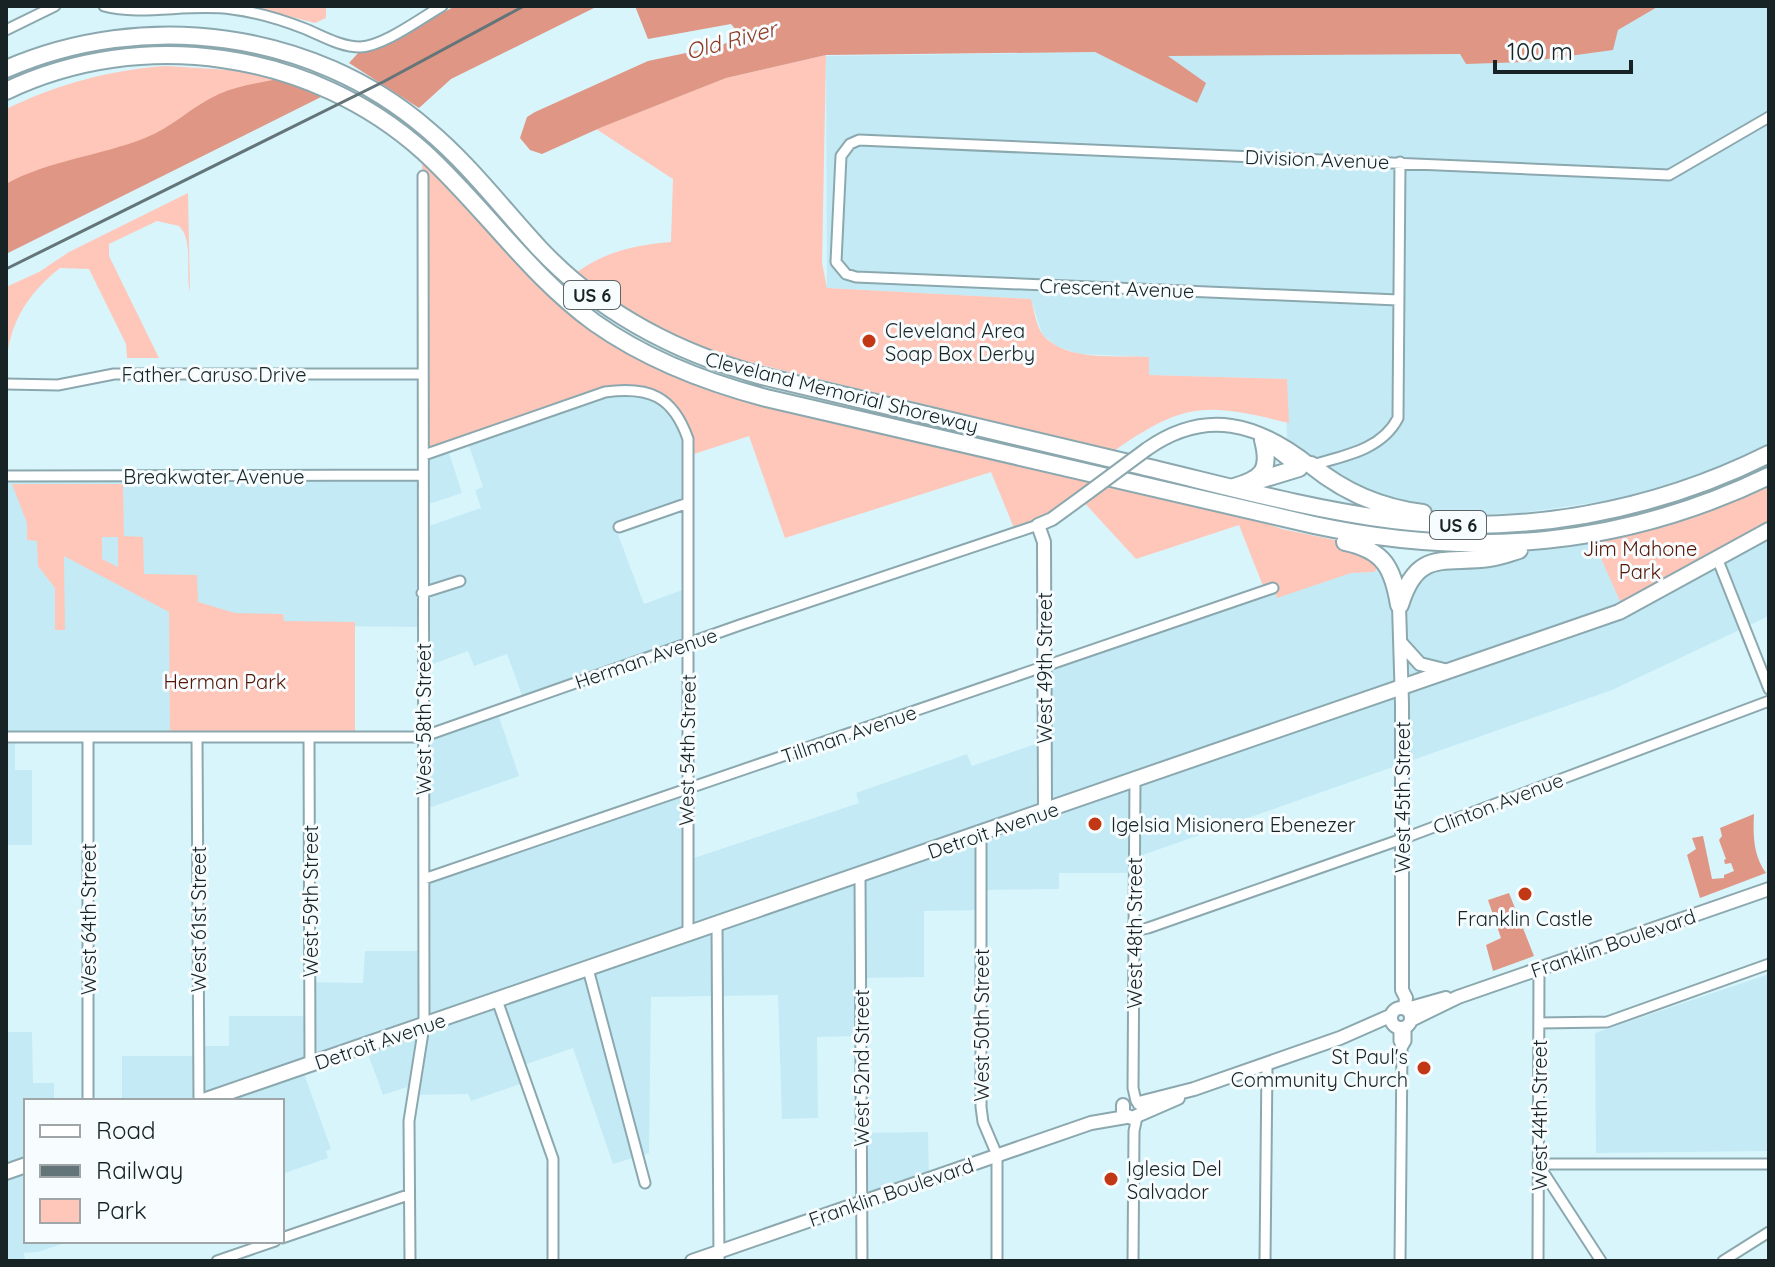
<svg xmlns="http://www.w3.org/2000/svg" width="1775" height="1267" viewBox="0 0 1775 1267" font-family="Quicksand,sans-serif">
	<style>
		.built { fill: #c4ebf5 }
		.green { fill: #fec7b9; fill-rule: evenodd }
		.forest { fill: #df9684 }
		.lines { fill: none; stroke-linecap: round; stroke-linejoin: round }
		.street-casing { stroke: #8ca8af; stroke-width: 13 }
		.secondary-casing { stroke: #8ca8af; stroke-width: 16 }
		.primary-casing { stroke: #8ca8af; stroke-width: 18 }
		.highway-casing { stroke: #8ca8af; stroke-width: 20 }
		.street { stroke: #fff; stroke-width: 9 }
		.secondary { stroke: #fff; stroke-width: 12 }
		.primary { stroke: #fff; stroke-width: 14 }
		.highway { stroke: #fff; stroke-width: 16 }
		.rail { stroke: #637579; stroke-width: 3 }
		.secondary-bridge-casing { stroke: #8ca8af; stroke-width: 16; stroke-linecap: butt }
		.secondary-bridge { stroke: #fff; stroke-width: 12 }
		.poi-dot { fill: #c23814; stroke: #f7fdfe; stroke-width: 3 }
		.labels { text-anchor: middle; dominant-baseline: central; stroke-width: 6; stroke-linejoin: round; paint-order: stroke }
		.shield { fill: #f7fdfe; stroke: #5b6467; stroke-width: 2 }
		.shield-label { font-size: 18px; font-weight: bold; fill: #182326 }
		.street-label { font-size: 20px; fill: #182326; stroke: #f7fdfe }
		.poi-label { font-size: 20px; fill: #182326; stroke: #f7fdfe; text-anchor: start }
		.park-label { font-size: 20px; fill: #561506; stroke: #f7fdfe }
		.water-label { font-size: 22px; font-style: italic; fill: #8e3823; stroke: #f7fdfe }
	</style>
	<rect width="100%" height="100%" fill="#d8f5fc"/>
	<path class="built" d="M 1659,6 L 1769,6 L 1769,454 L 1683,490 L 1521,513 L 1456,515 L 1410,511 L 1379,504 L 1287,446 L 1286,379 L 1149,375 L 1148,357 L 1081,354 L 1057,347 L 1042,334 L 1031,299 L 827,288 L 826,56 L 1095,52 L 1197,102 L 1166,55 L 1461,54 L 1466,64 L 1618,30 Z
		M 628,389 L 672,407 L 688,439 L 688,503 L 616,529 L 644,604 L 688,588 L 689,643 L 524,701 L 507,654 L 474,666 L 468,651 L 422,668 L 422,627 L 193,625 L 170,613 L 170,737 L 15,737 L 15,770 L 32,770 L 32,845 L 6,845 L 6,476 L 422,475 L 424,455 L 447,447 L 462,493 L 423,506 L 423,528 L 481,508 L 475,490 L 483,487 L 467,440 Z
		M 1769,530 L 1769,616 L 1612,690 L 1134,858 L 1134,873 L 1059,873 L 1059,889 L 981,890 L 981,910 L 924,911 L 924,977 L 861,978 L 861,1036 L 817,1037 L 818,1118 L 782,1119 L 778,995 L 651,997 L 649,1153 L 613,1164 L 573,1048 L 521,1066 L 526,1082 L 471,1101 L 468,1094 L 413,1095 L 413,1085 L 383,1095 L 365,1046 L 302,1068 L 331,1149 L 326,1151 L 328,1158 L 282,1174 L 282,1101 L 122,1101 L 122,1056 L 198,1056 L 199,1046 L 229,1046 L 229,1016 L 309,1016 L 310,982 L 363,983 L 365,951 L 424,951 L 424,879 L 686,789 L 688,860 L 859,803 L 856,793 L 967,754 L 972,766 L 1044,741 L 1044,668 L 1273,588 L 1277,597 L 1351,573 L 1374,572 L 1384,561 L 1397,589 L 1415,573 L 1590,534 L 1624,609 Z
		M 497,711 L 519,776 L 423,810 L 422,737 Z
		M 1769,974 L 1769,1151 L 1596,1153 L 1595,1033 Z
		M 6,1032 L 32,1032 L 33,1083 L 54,1083 L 54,1101 L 26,1101 L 26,1241 L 71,1241 L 38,1252 L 24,1253 L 25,1261 L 6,1261 Z
		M 928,1132 L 929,1179 L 862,1203 L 862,1133 Z"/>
	<path class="green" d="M 249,6 L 326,6 L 326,18 L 315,23 Z
		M 826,55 L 822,263 L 827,288 L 1031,299 C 1034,310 1036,326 1043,335 C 1066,362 1117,355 1149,357 L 1149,375 L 1287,379 L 1289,423 C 1207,403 1185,401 1114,451 L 720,355 L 650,323 L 608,296 L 577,272 C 606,251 637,245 671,242 L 673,179 L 596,129 L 726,78 Z
		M 166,66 L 246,71 L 278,79 L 262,83 L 6,254 L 6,109 C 58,84 109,70 166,66 Z
		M 422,151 L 557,292 L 687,373 L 1202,500 L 1282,529 L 1354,544 L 1384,561 L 1374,572 L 1351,573 L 1277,598 L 1273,588 L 1265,591 L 1239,525 L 1136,559 L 1080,498 L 1016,533 L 991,472 L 785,538 L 749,436 L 688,456 L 688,439 L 672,407 L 628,389 L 424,455 Z
		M 188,193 L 190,292 C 185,272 194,241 179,226 L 157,221 L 109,244 L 109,256 L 159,358 L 127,358 L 126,344 L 89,269 L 60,268 C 26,295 8,325 6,368 L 6,287 L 39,272 L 69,252 Z
		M 1769,476 L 1769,530 L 1624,610 L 1590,534 Z
		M 12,484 L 123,484 L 124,536 L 143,537 L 144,574 L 197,575 L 198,602 L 235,613 L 283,614 L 284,621 L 355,622 L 355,737 L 170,737 L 169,612 L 64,556 L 65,630 L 55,630 L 55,588 L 38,566 L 37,541 L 27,540 L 27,523 ZM 102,537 L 118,537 L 118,567 L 102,559 Z"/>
	<path class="forest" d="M 455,6 L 598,6 L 451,79 L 419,108 L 349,63 L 359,52 L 384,46 Z
		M 635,6 L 1659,6 L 1618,30 L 1613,50 L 1525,62 L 1466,64 L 1460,54 L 1168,56 L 1206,83 L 1197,103 L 1095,52 L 826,55 L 726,78 L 602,127 L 542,154 L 530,150 L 520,138 L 527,117 L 535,112 L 648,61 L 719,46 L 736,39 L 736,30 L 731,24 L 648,39 Z
		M 278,79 L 308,89 L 321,97 L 6,254 L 6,184 C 49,160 100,156 145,138 C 173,127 192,106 219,94 C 237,86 259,83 278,79 Z
		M 1754,814 C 1753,835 1753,855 1766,873 L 1700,898 L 1687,855 L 1696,849 L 1692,838 L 1703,836 L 1712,879 L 1724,878 L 1724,875 L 1734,871 L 1731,863 L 1725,864 L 1724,860 L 1726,859 L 1719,840 L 1722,836 L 1720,828 Z
		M 1509,893 L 1534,956 L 1493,971 L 1486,945 L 1501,938 L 1488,900 Z"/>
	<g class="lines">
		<g class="street-casing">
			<path id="street" d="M 104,6 C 141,16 191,3 232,9 C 256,12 280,19 303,28 C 321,35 340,47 360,47 C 384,46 421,18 442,6
				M 6,30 L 55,6
				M 1398,300 L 856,277 L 846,274 L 836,262 L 841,156 L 850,144 L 859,140 L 1669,175 L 1769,117
				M 6,384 L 58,385 L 114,374 L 423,374
				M 424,455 L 605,392 C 649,386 673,396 688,439 L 688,935
				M 1309,466 C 1342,456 1381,451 1398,418 L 1400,162
				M 6,476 L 422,475
				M 619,527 L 688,503
				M 1717,558 L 1769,689
				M 422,593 L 460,581
				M 6,737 L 422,737 L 740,625 L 1038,525
				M 88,737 L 88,1101
				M 197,737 L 199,1101
				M 309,737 L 310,1065
				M 1135,779 L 1133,1088 L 1136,1101
				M 981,834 L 981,1107 L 983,1122 L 997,1155 L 997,1261
				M 860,876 L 862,1261
				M 424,879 L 1273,588
				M 717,925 L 719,1261
				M 1134,931 L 1148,928 L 1402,839 L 1769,701
				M 588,969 L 645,1183
				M 497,1000 L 553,1159 L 553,1261
				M 1539,1023 L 1607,1022 L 1769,964
				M 1399,1028 L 1399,1041 L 1402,1048
				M 1538,1164 L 1769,1164
				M 1538,1164 L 1601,1261
				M 282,1238 L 408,1195
				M 217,1261 L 275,1241
				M 410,1261 L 409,1121 L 424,1026 L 423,176
				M 1133,1261 L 1134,1131 L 1137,1117
				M 1265,1261 L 1267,1063
				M 1400,1261 L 1402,1048 L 1406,1041 L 1406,1027
				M 1538,1261 L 1539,969
				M 1723,1261 L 1769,1232"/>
		</g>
		<g class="secondary-casing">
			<path id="secondary" d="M 1263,440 L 1299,468
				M 1147,449 C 1206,408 1258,423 1311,465
				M 1399,605 L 1402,704 L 1402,990 L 1406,998 L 1405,1008
				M 1401,643 L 1420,664 L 1448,671
				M 1045,813 L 1044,542 L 1038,525 L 1052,519 L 1089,492
				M1391 1018a10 10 0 1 1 20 0a10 10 0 1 1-20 0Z
				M 1407,1009 L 1446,998
				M 1411,1020 L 1458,997 L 1769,889
				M 1139,1103 L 1194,1089 L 1340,1038 L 1390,1016
				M 1123,1105 L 1123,1114 L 1132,1118 L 1178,1098
				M 692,1261 L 1091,1123 L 1126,1117"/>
		</g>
		<g class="primary-casing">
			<path id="primary" d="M 203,1101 L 1619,612 L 1769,530
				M 6,1172 L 26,1165"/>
		</g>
		<g class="highway-casing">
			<path id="highway" d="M 6,69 C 144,9 312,30 427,129 C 469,164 502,208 539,248 C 600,313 677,353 762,376 C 886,405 1009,435 1133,464 C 1219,484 1306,509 1393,520 C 1521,536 1653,512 1769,454
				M 6,91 C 142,26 312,51 424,152 C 484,207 529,275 595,323 C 646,359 705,382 766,398 L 1314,525 C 1473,559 1622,547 1769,476
				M 1311,465 C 1344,492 1380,508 1423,513
				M 1256,481 L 1299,468
				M 1234,487 C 1262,479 1271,471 1263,440
				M 1345,542 C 1384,550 1393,568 1399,605
				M 1400,605 C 1417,549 1443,564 1489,558 C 1499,557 1509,553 1519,550"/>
		</g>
		<use href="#street" class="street"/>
		<use href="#secondary" class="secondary"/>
		<use href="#primary" class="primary"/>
		<use href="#highway" class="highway"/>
		<path class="rail" d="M 6,269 L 383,82 L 524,6"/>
		<g class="secondary-bridge-casing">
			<path id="secondary-bridge" d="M 1089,492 L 1147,449"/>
		</g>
		<use href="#secondary-bridge" class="secondary-bridge"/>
	</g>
	<g class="poi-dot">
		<circle cx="869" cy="341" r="8"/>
		<circle cx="1095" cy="824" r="8"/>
		<circle cx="1525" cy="894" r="8"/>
		<circle cx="1424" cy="1068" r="8"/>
		<circle cx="1111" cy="1179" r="8"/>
	</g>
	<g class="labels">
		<g class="shield">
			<rect x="564" y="281" width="56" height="28" rx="6"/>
			<rect x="1430" y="511" width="56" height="28" rx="6"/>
		</g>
		<g class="shield-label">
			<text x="592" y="295">US 6</text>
			<text x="1458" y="525">US 6</text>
		</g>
		<g class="street-label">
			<text transform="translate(1317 159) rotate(2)">Division Avenue</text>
			<text transform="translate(1117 288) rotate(2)">Crescent Avenue</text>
			<text x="214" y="374">Father Caruso Drive</text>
			<text transform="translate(842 392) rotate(14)">Cleveland Memorial Shoreway</text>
			<text x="214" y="476">Breakwater Avenue</text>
			<text transform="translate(646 658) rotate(-19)">Herman Avenue</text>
			<text transform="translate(1044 668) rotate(-90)">West 49th Street</text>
			<text transform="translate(423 719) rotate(-90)">West 58th Street</text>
			<text transform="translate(849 734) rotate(-19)">Tillman Avenue</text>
			<text transform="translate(687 750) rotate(-89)">West 54th Street</text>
			<text transform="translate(1402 797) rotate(-90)">West 45th Street</text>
			<text transform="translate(1498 803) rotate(-21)">Clinton Avenue</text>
			<text transform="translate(993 830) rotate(-19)">Detroit Avenue</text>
			<text transform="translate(310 901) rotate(-90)">West 59th Street</text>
			<text transform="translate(88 919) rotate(-90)">West 64th Street</text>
			<text transform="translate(198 919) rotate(-90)">West 61st Street</text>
			<text transform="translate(1134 933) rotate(-90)">West 48th Street</text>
			<text transform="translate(1613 943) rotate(-19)">Franklin Boulevard</text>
			<text transform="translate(981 1025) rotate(-90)">West 50th Street</text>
			<text transform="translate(380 1041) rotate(-19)">Detroit Avenue</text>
			<text transform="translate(861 1068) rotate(-90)">West 52nd Street</text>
			<text transform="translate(1539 1115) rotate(-90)">West 44th Street</text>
			<text transform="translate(891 1192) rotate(-19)">Franklin Boulevard</text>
		</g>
		<g class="poi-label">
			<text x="885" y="330">Cleveland Area<tspan x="885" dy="23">Soap Box Derby</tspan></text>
			<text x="1111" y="824">Igelsia Misionera Ebenezer</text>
			<text x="1525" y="918" text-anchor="middle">Franklin Castle</text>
			<text x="1408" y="1056" text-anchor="end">St Paul's<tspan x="1408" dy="23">Community Church</tspan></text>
			<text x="1127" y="1168">Iglesia Del<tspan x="1127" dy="23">Salvador</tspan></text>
		</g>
		<g class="park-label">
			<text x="1640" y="548">Jim Mahone<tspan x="1640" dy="23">Park</tspan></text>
			<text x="225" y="681">Herman Park</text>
		</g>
		<g class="water-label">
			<text transform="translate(731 40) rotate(-15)">Old River</text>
		</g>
	</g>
	<rect width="1775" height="1267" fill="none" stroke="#182326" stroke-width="16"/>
	<rect x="24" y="1099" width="260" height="144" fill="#f7fdfe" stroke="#9ea6a8" stroke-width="2"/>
	<rect x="40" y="1125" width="40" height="12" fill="#ffffff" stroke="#9ea6a8" stroke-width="2"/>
	<text x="96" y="1139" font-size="24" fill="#182326">Road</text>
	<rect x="40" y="1165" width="40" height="12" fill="#637579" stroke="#9ea6a8" stroke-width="2"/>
	<text x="96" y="1179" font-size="24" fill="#182326">Railway</text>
	<rect x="40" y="1199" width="40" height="24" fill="#fec7b9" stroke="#9ea6a8" stroke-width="2"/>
	<text x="96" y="1219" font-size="24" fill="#182326">Park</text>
	<path d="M1495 60v12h136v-12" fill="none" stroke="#182326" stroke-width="4"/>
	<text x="1507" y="60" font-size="24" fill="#182326" stroke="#f7fdfe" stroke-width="6" paint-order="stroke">100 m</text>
</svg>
